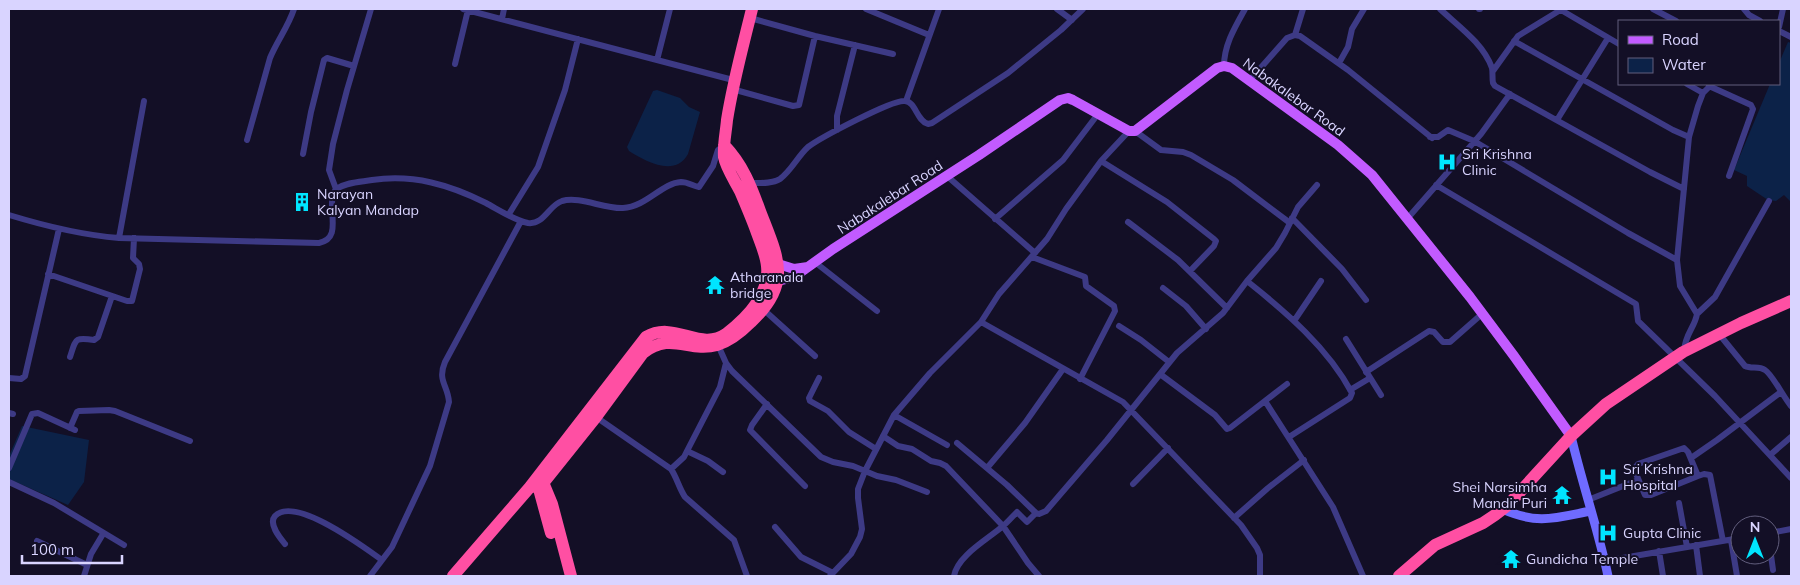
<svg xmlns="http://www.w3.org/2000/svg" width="1800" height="585" viewBox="0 0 1800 585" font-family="Mulish,sans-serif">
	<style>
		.water { fill: #0c2248 }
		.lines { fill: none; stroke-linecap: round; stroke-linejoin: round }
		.street { stroke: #3d3a85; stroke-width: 6 }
		.secondary { stroke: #6f6bff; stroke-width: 9 }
		.primary { stroke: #c25bff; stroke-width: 10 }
		.highway { stroke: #ff4fa3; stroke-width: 12 }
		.labels { text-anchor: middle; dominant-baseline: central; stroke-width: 4; stroke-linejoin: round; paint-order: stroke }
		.street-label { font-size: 14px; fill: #d9d4ff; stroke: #130f26 }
		.poi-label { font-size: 14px; fill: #d9d4ff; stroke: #130f26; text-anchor: start }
	</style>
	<rect width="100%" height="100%" fill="#130f26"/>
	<path class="water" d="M 1788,42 L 1791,43 L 1791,202 L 1784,195 L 1776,201 L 1768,200 L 1747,186 L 1747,176 L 1734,170 L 1770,84 L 1779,84 L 1779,63 Z
		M 657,90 L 680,98 L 689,107 L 700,112 L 688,154 C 675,178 645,161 629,151 L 627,147 L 653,91 Z
		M 22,426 L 89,440 L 84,482 L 68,505 L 9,479 L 9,456 Z"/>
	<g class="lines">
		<path class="street" d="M 463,9 L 733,80
			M 866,9 L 929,35
			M 1057,9 L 1072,20
			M 1440,9 C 1458,26 1483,43 1492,68 C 1493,73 1492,78 1493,83 L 1495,86 L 1650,172 L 1684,189
			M 1479,9 L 1480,9
			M 1653,9 L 1676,21
			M 1744,9 L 1749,15 L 1760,21
			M 1561,10 L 1619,44
			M 750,18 L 815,36 L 893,54
			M 502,19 L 504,9
			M 1779,27 L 1783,9
			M 1779,31 L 1791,37
			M 1295,35 L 1303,9
			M 1514,41 L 1673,130 L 1689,137
			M 657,60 L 670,9
			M 1339,63 L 1348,47 L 1352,29 L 1364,9
			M 455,64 L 468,10
			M 1224,66 C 1224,45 1235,27 1245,9
			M 1493,71 L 1518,36 L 1562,9
			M 1249,81 L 1287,38 L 1295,35 L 1300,36 L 1348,70 L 1432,138
			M 1687,84 L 1703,93
			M 1709,86 L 1751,105 L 1753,109 L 1729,176
			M 732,89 L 793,106 L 799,105 L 815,36
			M 906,101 L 939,9
			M 1557,120 L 1608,38
			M 837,130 L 837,116 L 855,45
			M 1135,131 L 1161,150 L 1183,152 L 1191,155 L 1233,180 L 1290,223
			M 1430,137 L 1438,137 L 1448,130 L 1474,141 L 1628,233 L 1677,260
			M 247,140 L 270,58 C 277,41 288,27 294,9
			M 303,154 L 311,112 L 324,60 L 327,58 L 354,66
			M 1101,161 L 1167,202 L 1214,239 L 1216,241 L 1214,246 L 1190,271
			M 947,176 L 1035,253
			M 750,183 C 759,183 772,184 780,179 C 791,171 798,156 808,147 C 820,138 893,99 905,101 C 916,102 916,120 928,124 L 932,123 L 1008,73 L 1061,30 L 1083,9
			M 1436,185 L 1636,304 L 1638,321 L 1715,396 L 1791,478
			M 336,189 L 329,170 L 333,144 L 347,90 L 371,9
			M 509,214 L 538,167 L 565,90 L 578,39
			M 9,215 C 45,226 81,235 119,238 L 319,243 C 345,238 324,206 336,189 C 347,182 360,182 372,180 C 414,174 450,185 486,203 C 499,210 514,220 528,223 C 544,225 549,205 562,201 C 580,196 604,209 623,208 C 646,207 662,183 681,182 C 688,182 693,186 699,187 L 713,166 L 718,150 L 723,146
			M 1292,218 L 1342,269 L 1366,300
			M 995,219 L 1063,160 L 1098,114
			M 1407,219 L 1481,134 L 1510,94
			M 1128,222 L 1178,260 L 1227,308
			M 119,238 L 144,101
			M 1032,257 L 1085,277 L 1086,286 L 1114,306 L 1115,311 L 1080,379
			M 816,263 L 877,311
			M 48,274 L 127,301 L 132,301 L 140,269 L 139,264 L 133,258 L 134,238
			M 1247,281 C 1286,312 1328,348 1352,393 L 1350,398 L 1289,437
			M 1163,288 L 1186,306 L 1206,329
			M 764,310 L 815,356
			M 1697,314 L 1715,297 L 1769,201
			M 1294,321 L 1321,281
			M 981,322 L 1123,402 L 1241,525 L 1257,548 L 1260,555 L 1260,576
			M 1119,326 L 1141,340 L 1169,362
			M 1719,334 L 1745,366 C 1751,369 1759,366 1765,370 C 1772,374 1784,398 1791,406
			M 1346,339 L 1381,395
			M 718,345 L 726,363 L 732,371 L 821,457 L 833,462 L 853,466 L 877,476 L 896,480 L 927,492
			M 1684,351 C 1685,334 1695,327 1697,314 L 1680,286 L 1677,260 L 1689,137 L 1698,106 L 1703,93 L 1712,84
			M 70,357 C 76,339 74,337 94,340 L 98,337 L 112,296
			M 1366,372 L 1429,331 L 1434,332 L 1443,342 L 1450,342 L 1483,313
			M 1160,374 L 1215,415 L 1227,429 L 1230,428 L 1287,384
			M 9,378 L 21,379 L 25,376 L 59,229
			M 819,378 L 809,398 L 810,401 L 828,411 L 849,432 L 876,449
			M 1350,390 L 1370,378
			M 1265,401 L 1333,507 L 1363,576
			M 767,404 L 752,425 L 750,430 L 805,486
			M 9,413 L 13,414
			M 894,415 L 947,445
			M 596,417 L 671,469 C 677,478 679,488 685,497 L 734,540 L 747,576
			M 70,428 L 77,412 L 79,411 L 109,410 L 115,411 L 190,441
			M 883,436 L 898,446 L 912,449 L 931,461 L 940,463 L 946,466 L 1003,526 L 1028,563 L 1039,576
			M 957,443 L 1007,485 L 1036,513 L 1039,514 L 1046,511 L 1107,440 L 1177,353 L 1223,313 L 1247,281 L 1276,248 L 1285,233 L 1298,207 L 1317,185
			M 687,451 L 708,461 L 723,472
			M 1770,455 L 1791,437
			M 1691,458 L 1717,440 L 1781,392
			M 9,468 L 32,414 L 38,413 L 75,430
			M 987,468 L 1025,423 L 1063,369
			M 671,469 L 684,457 L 687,451 L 720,387 L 726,363
			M 1698,476 L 1688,452 L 1684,448 L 1638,464 L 1634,469 L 1645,495 L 1651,495 L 1698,476 L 1704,474 L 1710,475 L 1723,541
			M 9,482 L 54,503 L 124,545
			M 1133,484 L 1168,448
			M 1588,500 L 1638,480
			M 1679,503 L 1687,547
			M 1234,518 L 1268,488 L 1304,460
			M 775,527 L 801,557 L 833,573
			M 1770,533 L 1791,529
			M 1731,540 L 1737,576
			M 37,541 L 87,565
			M 285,544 C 280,538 268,524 275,516 C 295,495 365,548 382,560
			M 1696,545 L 1700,576
			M 1770,548 L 1773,570
			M 1659,551 L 1663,576
			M 1605,561 L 1740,538
			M 84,576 L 91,554 L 103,534
			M 370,576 L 392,547 L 430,466 L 449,402 C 448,385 437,381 445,362 L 521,221
			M 830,576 L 851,554 L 860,537 L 862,529 L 858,498 L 858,489 L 865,471 L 894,415 L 930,373 L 981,322 L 999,294 L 1047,239 L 1066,209 L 1101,161 L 1129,131
			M 954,576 C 957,556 988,539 1003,526 C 1008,522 1012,517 1017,512 L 1027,522 L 1036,513"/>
		<path class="secondary" d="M 1571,436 C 1582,483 1598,529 1608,576
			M 1502,509 C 1538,525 1555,518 1591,511"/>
		<path class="primary" d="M 778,264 L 794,269 L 808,267
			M 772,282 L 794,277 L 833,249 L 979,155 L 1060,100 L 1068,98 L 1073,100 L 1129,131 L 1135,131 L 1217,68 L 1224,66 L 1232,68 L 1338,145 L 1372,175 L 1470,297 L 1514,356 L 1571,436"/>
		<path class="highway" d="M 724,145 C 743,165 751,186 760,211 C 778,258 793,283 751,322 C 741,332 730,341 717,345 C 689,353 671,331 643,353 L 596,417 L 544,482 L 538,486 L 530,487 L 646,337 C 674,320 700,352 726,334 C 747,318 770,294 767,266 C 766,255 761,244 757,233 C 752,219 746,205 740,191 C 735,181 726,168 724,157 C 723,145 726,132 727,120 C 733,82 743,46 752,9
			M 540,475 L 552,504 L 571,576
			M 539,489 L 551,533
			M 453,576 L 530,487
			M 1399,576 L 1435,545 L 1483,523 L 1495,515 L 1508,505 L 1571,436 L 1606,404 L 1683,352 L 1741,323 L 1791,301"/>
	</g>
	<defs>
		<g id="hospital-bare" transform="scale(1.5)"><path d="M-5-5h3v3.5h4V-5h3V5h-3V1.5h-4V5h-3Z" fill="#00e5ff" stroke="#130f26" stroke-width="2.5" paint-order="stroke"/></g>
		<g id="building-bare" transform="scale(1.5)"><path d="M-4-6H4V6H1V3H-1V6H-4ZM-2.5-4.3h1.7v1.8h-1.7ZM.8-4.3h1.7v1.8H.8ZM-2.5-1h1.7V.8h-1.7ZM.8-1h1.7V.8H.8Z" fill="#00e5ff" stroke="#130f26" stroke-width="2.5" paint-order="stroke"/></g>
		<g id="temple-bare" transform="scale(1.5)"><path d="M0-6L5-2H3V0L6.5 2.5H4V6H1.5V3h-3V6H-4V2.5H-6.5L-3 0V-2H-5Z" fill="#00e5ff" stroke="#130f26" stroke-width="2.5" paint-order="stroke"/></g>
	</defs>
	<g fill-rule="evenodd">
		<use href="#hospital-bare" x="1447" y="162"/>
		<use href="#building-bare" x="302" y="202"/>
		<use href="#temple-bare" x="715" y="285"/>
		<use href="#hospital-bare" x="1608" y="477"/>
		<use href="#temple-bare" x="1562" y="495"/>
		<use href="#hospital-bare" x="1608" y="533"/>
		<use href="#temple-bare" x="1511" y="559"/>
	</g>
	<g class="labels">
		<g class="street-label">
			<text transform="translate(1294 97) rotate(36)">Nabakalebar Road</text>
			<text transform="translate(890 197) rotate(-33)">Nabakalebar Road</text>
		</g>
		<g class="poi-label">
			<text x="1462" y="154">Sri Krishna<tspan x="1462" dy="16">Clinic</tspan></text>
			<text x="317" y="194">Narayan<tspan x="317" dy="16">Kalyan Mandap</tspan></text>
			<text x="730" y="277">Atharanala<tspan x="730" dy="16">bridge</tspan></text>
			<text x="1623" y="469">Sri Krishna<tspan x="1623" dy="16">Hospital</tspan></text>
			<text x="1547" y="487" text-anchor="end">Shei Narsimha<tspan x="1547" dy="16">Mandir Puri</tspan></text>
			<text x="1623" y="533">Gupta Clinic</text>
			<text x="1526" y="559">Gundicha Temple</text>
		</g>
	</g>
	<rect width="1800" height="585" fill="none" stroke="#d9d4ff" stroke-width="20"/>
	<rect x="1618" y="20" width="162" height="65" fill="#130f26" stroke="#625e7d"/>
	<rect x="1628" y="36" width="25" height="8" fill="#c25bff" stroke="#625e7d"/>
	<text x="1662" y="45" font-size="15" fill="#d9d4ff">Road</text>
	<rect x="1628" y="58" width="25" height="15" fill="#0c2248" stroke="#625e7d"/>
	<text x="1662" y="70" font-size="15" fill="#d9d4ff">Water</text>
	<g transform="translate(1755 540)"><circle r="24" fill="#130f26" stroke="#625e7d"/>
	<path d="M0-4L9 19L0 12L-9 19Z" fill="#00e5ff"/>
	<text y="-8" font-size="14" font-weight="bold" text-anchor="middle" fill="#d9d4ff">N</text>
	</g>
	<path d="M22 555v8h100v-8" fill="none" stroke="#d9d4ff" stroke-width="2.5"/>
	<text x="30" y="555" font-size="15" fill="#d9d4ff" stroke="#130f26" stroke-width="4" paint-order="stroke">100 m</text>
</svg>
